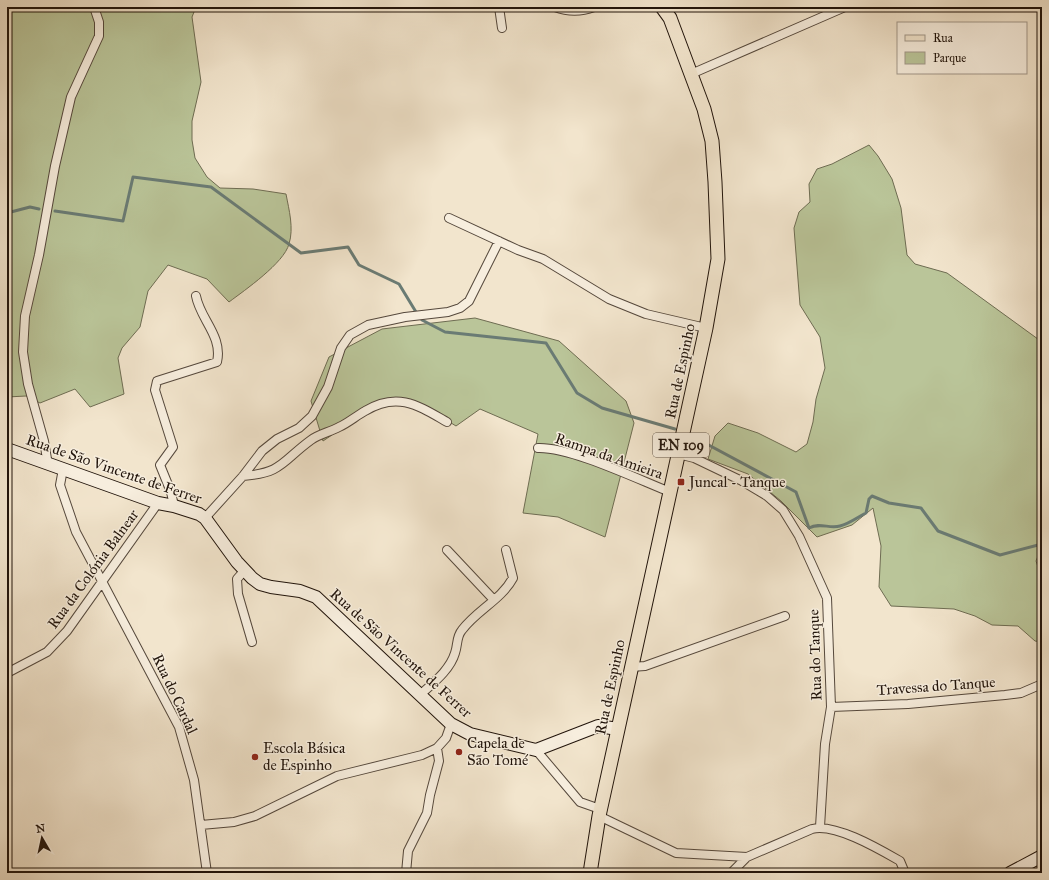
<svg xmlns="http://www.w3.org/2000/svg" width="1049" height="880" viewBox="0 0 1049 880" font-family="'IM FELL Great Primer',serif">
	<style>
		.green { fill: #bac599; stroke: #6e6c52 }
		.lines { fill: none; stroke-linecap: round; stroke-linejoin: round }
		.stream { stroke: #6a7b74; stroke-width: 3 }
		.street-casing { stroke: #55483c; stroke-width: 10 }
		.secondary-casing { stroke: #21140b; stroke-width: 14 }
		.primary-casing { stroke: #21140b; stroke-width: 15 }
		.street { stroke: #f7eede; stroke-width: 8 }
		.secondary { stroke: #f7eede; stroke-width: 12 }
		.primary { stroke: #f2e5cd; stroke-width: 13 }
		.poi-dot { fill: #8f2418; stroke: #f7eede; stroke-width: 1.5 }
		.labels { text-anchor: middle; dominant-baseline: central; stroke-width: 3; stroke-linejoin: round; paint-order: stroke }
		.shield { fill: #f7eede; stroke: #61554a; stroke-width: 1 }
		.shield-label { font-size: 14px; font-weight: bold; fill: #21140b }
		.street-label { font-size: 15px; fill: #21140b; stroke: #f7eede }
		.poi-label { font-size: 15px; fill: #21140b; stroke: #f7eede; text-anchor: start }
	</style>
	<rect width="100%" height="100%" fill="#f2e5cd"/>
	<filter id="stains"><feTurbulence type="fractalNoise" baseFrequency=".005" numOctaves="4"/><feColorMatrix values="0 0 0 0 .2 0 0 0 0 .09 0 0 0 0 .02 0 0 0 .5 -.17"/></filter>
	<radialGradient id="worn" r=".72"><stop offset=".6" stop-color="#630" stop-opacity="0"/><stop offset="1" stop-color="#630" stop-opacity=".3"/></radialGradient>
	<path class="green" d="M 7,7 L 196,7 L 192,17 L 201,82 L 192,121 L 192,140 L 195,158 L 207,177 L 220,188 L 253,189 L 286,194 C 289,210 294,228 289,244 C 284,263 245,290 229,302 L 207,279 L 168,265 L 148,291 L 140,327 L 122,348 L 118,358 L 124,394 L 90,407 L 75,389 L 40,403 L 26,396 L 7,397 Z
		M 869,145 L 878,156 L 892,179 L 901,208 L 907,255 L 915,264 L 947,273 L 1042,342 L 1042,546 L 1036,561 L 1042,578 L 1042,642 L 1035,641 L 1018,626 L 992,625 L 975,616 L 954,609 L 891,606 L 879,587 L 881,546 L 873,508 L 852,525 L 817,537 L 781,501 L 748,474 L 708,459 L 715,436 L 728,423 L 758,433 L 796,452 L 807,444 L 813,422 L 816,399 L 825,368 L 820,337 L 800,305 L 794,228 L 799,212 L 810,202 L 809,184 L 817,169 L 832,164 Z
		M 475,318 L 559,341 L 626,401 L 634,423 L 605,537 L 558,517 L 523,513 L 538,434 L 480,409 L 456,426 C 444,419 432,410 419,404 C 390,391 346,426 323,441 L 311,401 L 329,357 L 382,329 Z"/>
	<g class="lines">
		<path class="stream" d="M 55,211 L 123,221 L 133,177 L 211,187 L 301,253 L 348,247 L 359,265 L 399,284 L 416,312
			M 7,213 L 30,207 L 39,209
			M 422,320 L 445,332 L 546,343 L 577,393 L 602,408 L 675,429
			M 690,435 L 796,492 L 809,528 C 820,522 829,529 840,526 C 849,524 858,517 866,513 L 869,499 L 872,496 L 889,503 L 921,508 L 938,531 L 1000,555 L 1042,544"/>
		<g class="street-casing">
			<path id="street" d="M 499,7 L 502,28
				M 555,7 C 568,12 581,12 594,7
				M 691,74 L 845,7
				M 449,218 L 518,250 L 543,259 L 609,299 L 646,314 L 706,328
				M 538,448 C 571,447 637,479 670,492
				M 678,454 L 694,458 L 742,481 L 767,496 L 783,510 L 799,536 L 827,598 L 831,707 L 825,744 L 820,827
				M 48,465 L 44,441 L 28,384 L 23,352 L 25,316 L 39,255 L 55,166 L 71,97 L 99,36 L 99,22 L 94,7
				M 63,469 L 60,485 L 76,532 L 179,727 L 194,780 L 207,873
				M 243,476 C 283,473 282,461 311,440 C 319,434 330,432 339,427 C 348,423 356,416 365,411 C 398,391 419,406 447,422
				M 174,506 L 171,492 L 160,465 L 173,447 L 155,390 L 157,381 L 217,362 C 223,336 200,319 196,296
				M 205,518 L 243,476 L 262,451 L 277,439 L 299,428 L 312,416 L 328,387 L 341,348 L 350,335 L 368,325 L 405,317 L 448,312 L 460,308 L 469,301 L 499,241
				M 447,550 L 494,600
				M 244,571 L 237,579 L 238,594 L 252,642
				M 631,667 L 645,666 L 785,616
				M 7,673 L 47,652 L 67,631 L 158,503
				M 420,695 C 433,683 450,670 455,653 C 458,645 456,637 462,630 C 477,610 501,600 513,578 L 506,550
				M 831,707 L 908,704 L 1005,695 L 1021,693 L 1042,684
				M 536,750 L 580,802 L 600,809
				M 599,816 L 676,853 L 747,857 L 812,829 C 835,823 879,849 900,861 L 905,873
				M 201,825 L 234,822 L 255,816 L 337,776 L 422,755 L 437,748 L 446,738 L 451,724
				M 406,873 L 408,851 L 427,813 L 430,795 L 439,761 L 437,748
				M 731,873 L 747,857"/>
		</g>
		<g class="secondary-casing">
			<path id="secondary" d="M 7,449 L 158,503 L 174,506 L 199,514 L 205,518 L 237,562 L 252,578 L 260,584 L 271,587 L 300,591 L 316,597 L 451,724 L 470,734 L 536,750 L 598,726 L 618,729
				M 1010,873 L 1042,856"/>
		</g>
		<g class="primary-casing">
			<path id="primary" d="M 590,873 L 599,816 L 706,328 L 718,259 L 715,182 L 712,141 L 704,109 L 670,18 L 662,7"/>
		</g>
		<use href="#street" class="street"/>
		<use href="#secondary" class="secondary"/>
		<use href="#primary" class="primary"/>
	</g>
	<g class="poi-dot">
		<rect x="677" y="478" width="8" height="8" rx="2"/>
		<circle cx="459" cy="752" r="4"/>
		<circle cx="255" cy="757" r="4"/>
	</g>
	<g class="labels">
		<rect class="shield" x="653" y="433" width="56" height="24" rx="3"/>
		<g class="shield-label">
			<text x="681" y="445">EN 109</text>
		</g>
		<g class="street-label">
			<text transform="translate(680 371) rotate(-78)">Rua de Espinho</text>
			<text transform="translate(609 456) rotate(19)">Rampa da Amieira</text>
			<text transform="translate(114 469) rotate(19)">Rua de São Vincente de Ferrer</text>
			<text transform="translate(93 569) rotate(-54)">Rua da Colónia Balnear</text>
			<text transform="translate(401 653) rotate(42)">Rua de São Vincente de Ferrer</text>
			<text transform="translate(815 655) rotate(-92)">Rua do Tanque</text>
			<text transform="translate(936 686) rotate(-4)">Travessa do Tanque</text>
			<text transform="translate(610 687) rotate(-78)">Rua de Espinho</text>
			<text transform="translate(175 694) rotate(65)">Rua do Cardal</text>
		</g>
		<g class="poi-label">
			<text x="689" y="482">Juncal - Tanque</text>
			<text x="467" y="743">Capela de<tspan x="467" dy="17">São Tomé</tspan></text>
			<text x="263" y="748">Escola Básica<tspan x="263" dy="17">de Espinho</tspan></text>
		</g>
	</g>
	<rect width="1049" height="880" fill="none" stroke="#f2e5cd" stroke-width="24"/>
	<rect x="8" y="8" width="1033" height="864" fill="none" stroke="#21140b" stroke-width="2"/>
	<rect x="12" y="12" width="1025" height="856" fill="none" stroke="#21140b"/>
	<rect x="897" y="22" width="130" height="52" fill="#f7eede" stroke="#a1978a"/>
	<rect x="905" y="35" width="20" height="6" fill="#f2e5cd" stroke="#a1978a"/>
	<text x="933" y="42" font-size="12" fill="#21140b">Rua</text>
	<rect x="905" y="52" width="20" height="12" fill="#bac599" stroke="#a1978a"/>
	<text x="933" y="62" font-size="12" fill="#21140b">Parque</text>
	<g transform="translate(42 838) rotate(351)" stroke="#f7eede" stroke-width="3" paint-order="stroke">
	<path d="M0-3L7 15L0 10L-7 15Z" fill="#21140b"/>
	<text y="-6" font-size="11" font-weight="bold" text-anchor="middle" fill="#21140b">N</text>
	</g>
	<rect width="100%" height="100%" filter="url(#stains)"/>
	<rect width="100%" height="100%" fill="url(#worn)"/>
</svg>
